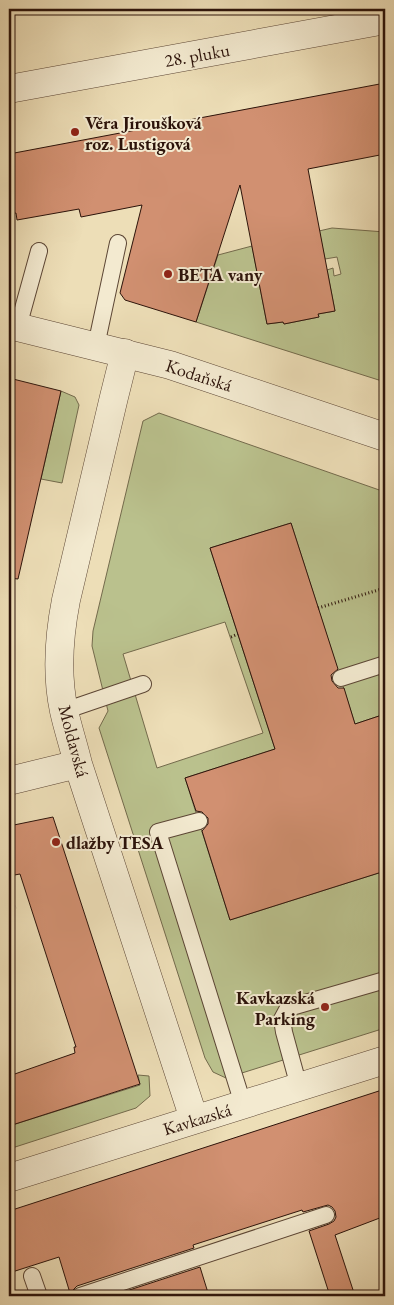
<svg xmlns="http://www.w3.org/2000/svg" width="394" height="1305" viewBox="0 0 394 1305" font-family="'EB Garamond',serif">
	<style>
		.green { fill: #bac18d; stroke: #736a4c; fill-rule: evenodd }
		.building { fill: #d19071; stroke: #2c130a }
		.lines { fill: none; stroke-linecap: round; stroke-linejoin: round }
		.service-casing { stroke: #5c4635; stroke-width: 18 }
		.minor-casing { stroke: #5c4635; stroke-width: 29 }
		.tertiary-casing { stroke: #5c4635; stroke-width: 29 }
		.path { stroke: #2c130a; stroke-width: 3; stroke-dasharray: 1 2.5; stroke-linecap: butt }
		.service { stroke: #f3ead0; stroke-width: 16 }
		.minor { stroke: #f3ead0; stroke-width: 28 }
		.tertiary { stroke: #f3ead0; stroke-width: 28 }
		.poi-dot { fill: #8f2418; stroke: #f3ead0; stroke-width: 2 }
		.labels { text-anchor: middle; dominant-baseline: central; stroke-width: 4; stroke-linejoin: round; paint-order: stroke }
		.street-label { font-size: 18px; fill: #2c130a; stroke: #f3ead0 }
		.poi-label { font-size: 18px; font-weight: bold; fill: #2c130a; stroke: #f3ead0; text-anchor: start }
	</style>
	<rect width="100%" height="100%" fill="#eddeb7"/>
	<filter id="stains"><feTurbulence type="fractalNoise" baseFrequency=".004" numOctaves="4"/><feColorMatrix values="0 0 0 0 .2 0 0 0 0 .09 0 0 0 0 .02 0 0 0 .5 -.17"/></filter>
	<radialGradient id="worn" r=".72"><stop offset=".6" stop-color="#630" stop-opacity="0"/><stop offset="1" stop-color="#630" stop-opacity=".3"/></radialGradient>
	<path class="green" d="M 332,228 L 385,232 L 385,382 L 196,322 L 218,255 L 252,246 L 267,324 L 283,322 L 284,324 L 319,317 L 318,314 L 335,311 L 327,270 L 333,268 L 334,276 L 341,274 L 337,257 L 325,259 L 319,231 Z
		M 61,391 L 75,397 L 79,405 L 62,483 L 41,479 Z
		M 159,413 L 385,492 L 385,714 L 355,724 L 291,523 L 210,548 L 275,749 L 185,778 L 230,920 L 385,871 L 385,1028 L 226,1078 L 213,1072 L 205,1058 L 99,728 L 108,711 L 92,646 L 93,631 L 143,421 ZM 225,622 L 263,733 L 157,768 L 123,654 Z
		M 138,1075 L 149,1076 L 150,1096 L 136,1108 L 9,1149 L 9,1126 L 140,1085 Z"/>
	<path class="building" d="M 385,83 L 385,154 L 308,169 L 335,311 L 318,314 L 319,317 L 284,324 L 283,322 L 267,324 L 240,185 L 196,322 L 125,300 L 120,293 L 142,205 L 81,217 L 79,209 L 17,220 L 16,213 L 9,214 L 9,154 Z
		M 9,378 L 61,391 L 18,579 L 9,578 Z
		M 291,523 L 338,669 L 331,675 L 332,681 L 338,688 L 344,688 L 355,724 L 385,714 L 385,871 L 230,920 L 202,831 L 208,824 L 208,818 L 202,812 L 196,811 L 185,778 L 275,749 L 210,548 Z
		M 53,817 L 140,1084 L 9,1126 L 9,1076 L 75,1053 L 74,1047 L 76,1047 L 20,874 L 9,876 L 9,826 Z
		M 385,1089 L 385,1216 L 335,1235 L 355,1296 L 330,1296 L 309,1231 L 329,1224 L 334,1221 L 336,1217 L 335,1211 L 332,1207 L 328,1205 L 303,1212 L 302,1210 L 193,1245 L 194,1248 L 77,1286 L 70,1293 L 59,1257 L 9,1273 L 9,1211 Z
		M 200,1267 L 209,1296 L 111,1296 Z"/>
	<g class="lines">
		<g class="service-casing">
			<path id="service" d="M 18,327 L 39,251
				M 96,346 L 118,243
				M 341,678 L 385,664
				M 64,711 L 143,684
				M 199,821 L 158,832 L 243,1104
				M 299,1087 L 284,1032 L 282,1019 L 288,1008 L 385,980
				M 32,1276 L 39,1296
				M 80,1296 L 326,1215"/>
		</g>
		<g class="minor-casing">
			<path id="minor" d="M 125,353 L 114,397 L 66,600 C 59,636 56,674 64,711 C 68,729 74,747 78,764 L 194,1119
				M 9,781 L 78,764
				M 9,1178 L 385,1060"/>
		</g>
		<g class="tertiary-casing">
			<path id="tertiary" d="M 9,89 L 385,20
				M 9,325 L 170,365 L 385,437"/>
		</g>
		<path class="path" d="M 318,608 L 385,588
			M 231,637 L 238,634
			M 9,908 L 16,907"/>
		<use href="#service" class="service"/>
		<use href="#minor" class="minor"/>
		<use href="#tertiary" class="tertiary"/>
	</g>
	<g class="poi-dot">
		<circle cx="75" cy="132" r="5"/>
		<circle cx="168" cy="274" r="5"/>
		<circle cx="56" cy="842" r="5"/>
		<circle cx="325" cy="1007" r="5"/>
	</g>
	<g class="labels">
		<g class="street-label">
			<text transform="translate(197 55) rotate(-10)">28. pluku</text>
			<text transform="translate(199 375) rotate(18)">Kodaňská</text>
			<text transform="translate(74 741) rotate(75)">Moldavská</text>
			<text transform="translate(197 1119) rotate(-17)">Kavkazská</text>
		</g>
		<g class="poi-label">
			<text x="85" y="122">Věra Jiroušková<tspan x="85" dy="21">roz. Lustigová</tspan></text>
			<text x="178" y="274">BETA vany</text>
			<text x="66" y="842">dlažby TESA</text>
			<text x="315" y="997" text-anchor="end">Kavkazská<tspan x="315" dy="21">Parking</tspan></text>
		</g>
	</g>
	<rect width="394" height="1305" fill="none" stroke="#eddeb7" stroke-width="30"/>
	<rect x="10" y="10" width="374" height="1285" fill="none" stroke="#2c130a" stroke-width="2.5"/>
	<rect x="15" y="15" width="364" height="1275" fill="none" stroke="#2c130a"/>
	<rect width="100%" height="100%" filter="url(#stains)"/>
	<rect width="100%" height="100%" fill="url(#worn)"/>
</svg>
